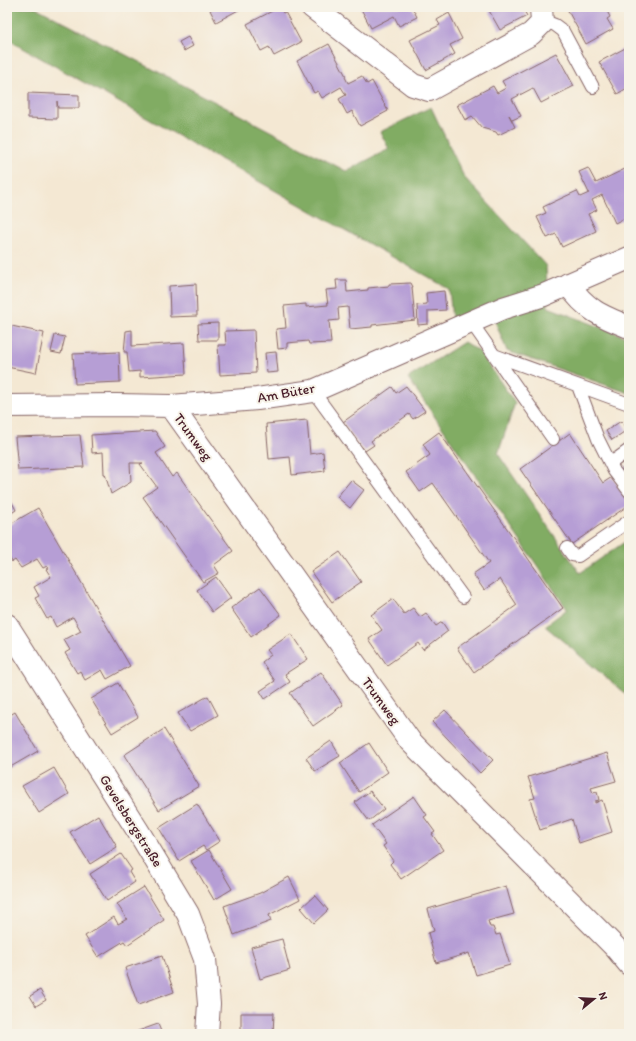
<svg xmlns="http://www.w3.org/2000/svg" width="636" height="1041" viewBox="0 0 636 1041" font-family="Itim,sans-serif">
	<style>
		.forest { fill: #81ac64; stroke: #666648 }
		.building { fill: #b69ed5 }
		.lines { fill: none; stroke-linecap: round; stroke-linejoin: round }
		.lane-casing { stroke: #866566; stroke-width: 14 }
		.street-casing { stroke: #866566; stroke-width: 24 }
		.lane { stroke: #fff; stroke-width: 12 }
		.street { stroke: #fff; stroke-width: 22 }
		.labels { text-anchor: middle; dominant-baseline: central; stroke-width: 4; stroke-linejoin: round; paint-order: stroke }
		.street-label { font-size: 14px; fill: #4a1f2b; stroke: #f7f3e8 }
	</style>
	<rect width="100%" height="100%" fill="#f7f3e8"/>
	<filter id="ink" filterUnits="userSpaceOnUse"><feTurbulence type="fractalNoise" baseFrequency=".025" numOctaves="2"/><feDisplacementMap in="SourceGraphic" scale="8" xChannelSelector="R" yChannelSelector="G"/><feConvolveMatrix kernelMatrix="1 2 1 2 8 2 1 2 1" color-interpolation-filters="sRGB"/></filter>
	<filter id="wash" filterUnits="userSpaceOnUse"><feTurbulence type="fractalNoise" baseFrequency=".012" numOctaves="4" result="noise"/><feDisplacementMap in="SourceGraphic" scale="16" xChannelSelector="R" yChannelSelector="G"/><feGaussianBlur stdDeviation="0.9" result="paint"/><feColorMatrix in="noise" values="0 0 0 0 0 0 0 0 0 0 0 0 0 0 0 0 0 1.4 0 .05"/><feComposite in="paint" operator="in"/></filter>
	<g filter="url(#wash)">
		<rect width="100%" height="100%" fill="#f4e8d3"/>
		<path class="forest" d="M 7,7 L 35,7 L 346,171 L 389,149 L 380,132 L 431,107 L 464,177 L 546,266 L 548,307 L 629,338 L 629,393 L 507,351 L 489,306 L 452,319 L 449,289 L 7,39 Z
			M 464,342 L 480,352 L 515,403 L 498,454 L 580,573 L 629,539 L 629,592 L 627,594 L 629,597 L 629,697 L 545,626 L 567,609 L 408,378 Z"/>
		<g id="blocks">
			<path class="building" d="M 216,7 L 244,7 L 216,22 L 210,10 Z
				M 280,7 L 283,13 L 285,12 L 301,42 L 274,56 L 269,47 L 261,51 L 247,24 Z
				M 360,7 L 412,7 L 417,17 L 399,26 L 394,16 L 371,28 Z
				M 487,7 L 522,7 L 527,16 L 500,30 Z
				M 575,7 L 605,7 L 610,17 L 607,19 L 613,29 L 586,44 L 568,11 Z
				M 449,13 L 462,39 L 450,45 L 455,54 L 426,70 L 410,40 L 440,25 L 437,20 Z
				M 188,37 L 193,46 L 184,51 L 179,42 Z
				M 329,44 L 346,76 L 345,77 L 348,83 L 362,76 L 367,84 L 372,81 L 388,111 L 360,126 L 352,111 L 347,114 L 339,99 L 346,95 L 341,87 L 322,98 L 318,91 L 314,93 L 297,61 Z
				M 629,46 L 629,87 L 617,94 L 599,62 Z
				M 556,53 L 574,86 L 541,103 L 533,88 L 512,99 L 521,116 L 512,120 L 509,115 L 515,127 L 498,135 L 496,132 L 482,128 L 472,116 L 465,120 L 457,105 L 493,86 L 497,93 L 506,88 L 502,81 Z
				M 28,93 L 79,95 L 79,108 L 58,108 L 57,101 L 57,119 L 28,118 Z
				M 629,167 L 629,216 L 615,223 L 602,195 L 592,200 L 597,210 L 588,214 L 596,231 L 562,247 L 556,234 L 547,238 L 537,217 L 546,213 L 543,207 L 577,191 L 580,197 L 589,193 L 579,172 L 588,168 L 596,183 Z
				M 336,280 L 346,280 L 347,292 L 368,290 L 368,288 L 389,286 L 389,284 L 411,283 L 413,287 L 412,287 L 415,320 L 372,325 L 372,327 L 350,329 L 348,307 L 338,308 L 339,320 L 329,321 L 331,343 L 309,344 L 308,341 L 287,343 L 287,348 L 278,349 L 276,329 L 286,328 L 284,306 L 306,304 L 306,307 L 328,305 L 326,290 L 337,289 Z
				M 196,284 L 197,316 L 170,317 L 169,286 Z
				M 444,291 L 446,310 L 428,311 L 428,324 L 418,325 L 417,305 L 427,304 L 426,293 Z
				M 218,323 L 218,340 L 199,340 L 198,324 Z
				M 7,325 L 44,333 L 36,373 L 7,367 Z
				M 132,330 L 132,346 L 184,343 L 186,374 L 140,377 L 140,371 L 129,372 L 127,352 L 124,352 L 126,331 Z
				M 254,330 L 256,373 L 220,375 L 218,345 L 226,345 L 225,331 Z
				M 55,335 L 65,337 L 61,354 L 51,352 Z
				M 119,352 L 120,382 L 75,384 L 73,354 Z
				M 276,352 L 278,372 L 267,373 L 265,353 Z
				M 406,386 L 425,411 L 413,419 L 409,414 L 371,441 L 374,445 L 365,451 L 362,447 L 361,448 L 343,422 L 392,387 L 396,393 Z
				M 307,420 L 310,454 L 323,452 L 325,471 L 292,475 L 290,457 L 269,459 L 266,424 Z
				M 621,421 L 627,430 L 612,440 L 606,431 Z
				M 155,431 L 165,447 L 156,453 L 172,477 L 177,473 L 233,551 L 214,565 L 219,573 L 203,582 L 143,497 L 157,487 L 140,464 L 143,463 L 130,463 L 131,482 L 111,494 L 105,474 L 104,474 L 103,452 L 92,453 L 91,435 Z
				M 439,432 L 563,608 L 474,672 L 457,648 L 517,605 L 500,579 L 484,590 L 473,574 L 489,563 L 433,483 L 420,492 L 406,472 L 430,455 L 423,444 Z
				M 570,433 L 603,483 L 612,477 L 629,502 L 629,505 L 572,544 L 520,469 Z
				M 80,435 L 84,467 L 18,470 L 15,437 Z
				M 629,464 L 629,479 L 622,469 Z
				M 351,480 L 364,490 L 350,508 L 337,497 Z
				M 7,493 L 16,510 L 7,516 Z
				M 38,508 L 130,666 L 107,679 L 102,670 L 85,680 L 80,671 L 77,673 L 65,653 L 70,650 L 64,640 L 81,631 L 73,617 L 56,627 L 51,617 L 47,619 L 35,598 L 39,596 L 34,587 L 51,577 L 46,569 L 48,568 L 47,566 L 43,568 L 37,559 L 21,568 L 15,560 L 12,562 L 7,554 L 7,526 Z
				M 340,552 L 361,582 L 332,602 L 311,572 Z
				M 216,577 L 231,598 L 212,612 L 197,590 Z
				M 260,587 L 281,615 L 251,637 L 231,608 Z
				M 393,599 L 404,614 L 413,608 L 420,617 L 426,613 L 436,626 L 442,622 L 448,631 L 423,650 L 418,643 L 387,665 L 369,639 L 382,630 L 371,615 Z
				M 291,634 L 308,659 L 285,674 L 290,682 L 265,699 L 260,691 L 275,681 L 262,662 L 271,655 L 267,650 Z
				M 321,672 L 343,705 L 313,726 L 290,693 Z
				M 118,683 L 138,717 L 112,733 L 91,699 Z
				M 208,696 L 218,715 L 190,731 L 178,713 Z
				M 445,710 L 493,760 L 480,773 L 432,722 Z
				M 15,712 L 38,751 L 7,769 L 7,717 Z
				M 164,729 L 199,786 L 159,810 L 124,755 Z
				M 331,741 L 340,756 L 315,771 L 306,758 Z
				M 369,743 L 388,772 L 359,792 L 340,763 Z
				M 607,753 L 616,781 L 591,788 L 593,793 L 597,792 L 599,800 L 595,801 L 595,803 L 602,800 L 612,832 L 579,843 L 572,819 L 540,830 L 530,799 L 535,798 L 528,777 Z
				M 54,768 L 69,794 L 39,813 L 22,786 Z
				M 370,791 L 384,809 L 369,821 L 355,802 Z
				M 414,796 L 427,815 L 424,817 L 435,832 L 432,834 L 443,850 L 401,879 L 390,864 L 393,861 L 383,846 L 386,844 L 372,825 Z
				M 197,804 L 220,841 L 206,850 L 203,846 L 179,861 L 159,828 Z
				M 98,815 L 117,847 L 90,864 L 70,832 Z
				M 209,850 L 232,889 L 214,900 L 191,861 Z
				M 121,854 L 132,870 L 129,872 L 135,882 L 107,901 L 90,874 Z
				M 289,877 L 300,899 L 269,915 L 271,921 L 234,935 L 224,906 L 260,893 Z
				M 506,886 L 514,914 L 488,921 L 490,927 L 493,927 L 496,935 L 500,934 L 510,965 L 476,975 L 469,953 L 436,963 L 428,933 L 434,931 L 428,909 Z
				M 144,887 L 164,920 L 127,945 L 124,941 L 98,957 L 85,936 L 114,917 L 118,924 L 127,919 L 117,904 Z
				M 315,895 L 328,910 L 314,923 L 301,908 Z
				M 282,939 L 290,970 L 260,979 L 251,947 Z
				M 162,956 L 174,992 L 138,1005 L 125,968 Z
				M 40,990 L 46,1000 L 36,1006 L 30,996 Z
				M 241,1013 L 274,1013 L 273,1034 L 241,1034 Z
				M 158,1024 L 162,1034 L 130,1034 Z"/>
		</g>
	</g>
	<g filter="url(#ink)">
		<use href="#blocks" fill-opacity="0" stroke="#866566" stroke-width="1"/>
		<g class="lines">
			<g class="lane-casing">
				<path id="lane" d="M 542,20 L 555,25 L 563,31 L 593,87
					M 471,322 L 553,439
					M 494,355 L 629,404
					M 578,386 L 598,439 L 614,471 L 629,491
					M 313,391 L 463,597
					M 611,463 L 629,450
					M 567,548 L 572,555 L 578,556 L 629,521"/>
			</g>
			<g class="street-casing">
				<path id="street" d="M 312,7 L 413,85 L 429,90 L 531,34 L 542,23 L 541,7
					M 568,284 C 586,310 601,316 629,327
					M 7,406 L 116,405 L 171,406 L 257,399 L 313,391 L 503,308 L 544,295 L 629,258
					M 171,406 L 410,741 L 615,947 L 629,964
					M 7,625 L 138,831 L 188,914 L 205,959 L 209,1004 L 207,1034"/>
			</g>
			<use href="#lane" class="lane"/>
			<use href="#street" class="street"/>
		</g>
	</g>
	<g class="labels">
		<g class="street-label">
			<text transform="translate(286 393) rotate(-10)">Am Büter</text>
			<text transform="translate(193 437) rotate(54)">Trumweg</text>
			<text transform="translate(381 701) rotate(54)">Trumweg</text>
			<text transform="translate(131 821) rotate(58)">Gevelsbergstraße</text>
		</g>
	</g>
	<rect width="636" height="1041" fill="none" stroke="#f7f3e8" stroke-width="24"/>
	<g transform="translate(594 999) rotate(72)" stroke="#f7f3e8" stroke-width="3" paint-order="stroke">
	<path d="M0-3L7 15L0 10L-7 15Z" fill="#4a1f2b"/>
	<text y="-6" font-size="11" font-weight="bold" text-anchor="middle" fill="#4a1f2b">N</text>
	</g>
</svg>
